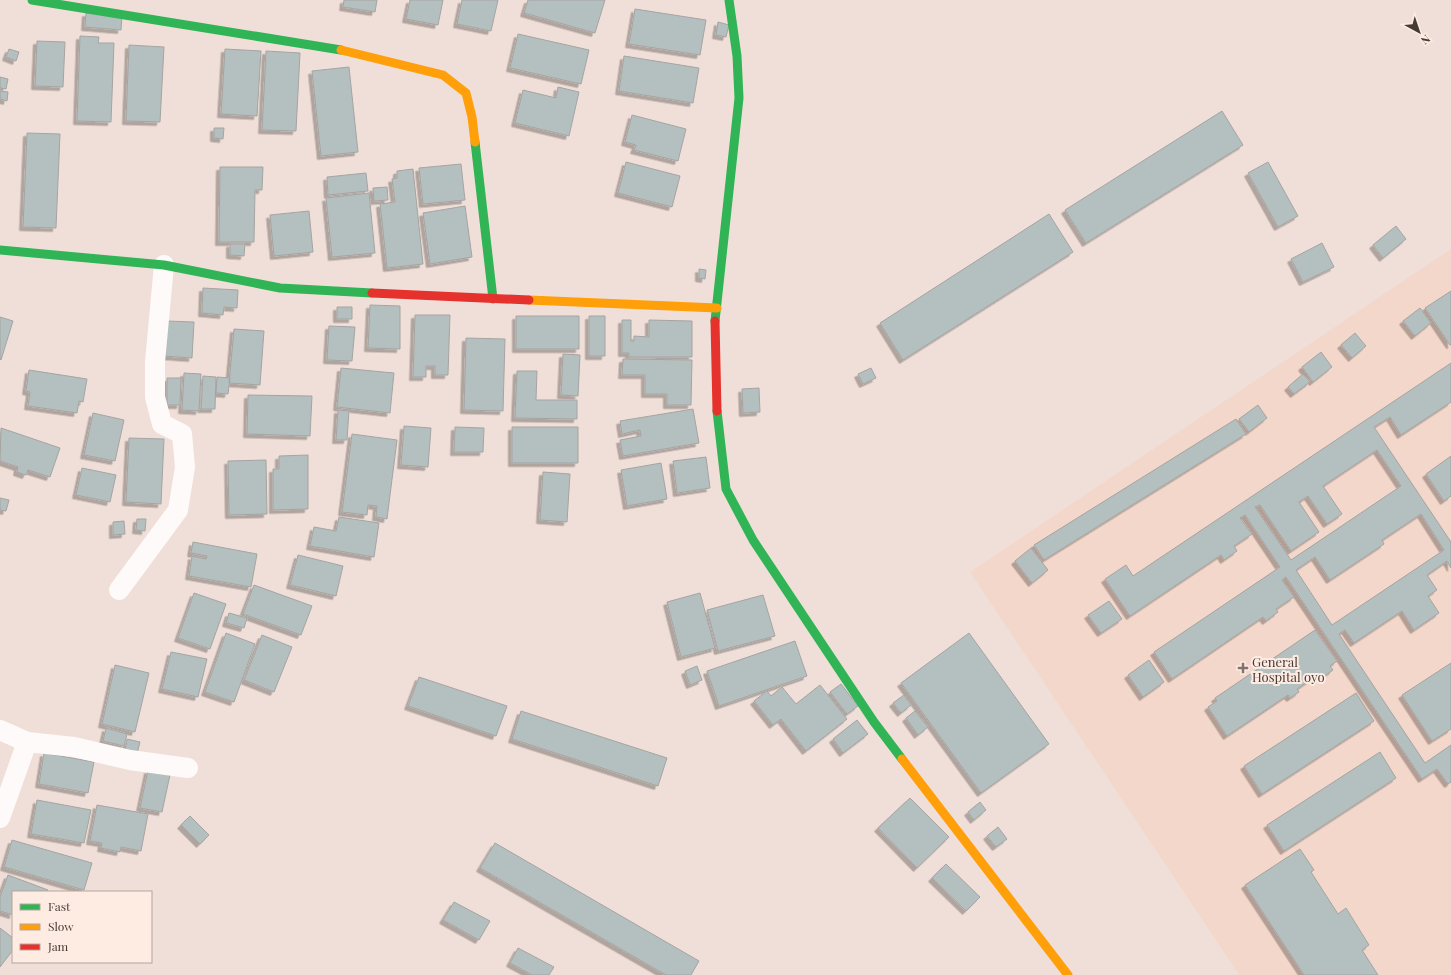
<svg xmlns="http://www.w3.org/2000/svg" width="1451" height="975" viewBox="0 0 1451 975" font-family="'Playfair Display',serif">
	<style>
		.built { fill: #f3d7ca }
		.building { fill: #b4bfbf; stroke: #a5a4a2; fill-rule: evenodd; filter: url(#shadow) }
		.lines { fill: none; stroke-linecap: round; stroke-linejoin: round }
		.street { stroke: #fdfaf9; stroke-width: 20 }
		.fast { stroke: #30b455; stroke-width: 9 }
		.slow { stroke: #ff9f0a; stroke-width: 9 }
		.jam { stroke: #e5322d; stroke-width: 9 }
		.poi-dot { fill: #82746d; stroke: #feece3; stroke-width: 1.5 }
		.labels { text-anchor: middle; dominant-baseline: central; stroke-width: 4; stroke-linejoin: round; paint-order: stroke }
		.poi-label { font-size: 13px; fill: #463a34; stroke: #feece3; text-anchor: start }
	</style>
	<defs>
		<filter id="shadow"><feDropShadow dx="-3.5" dy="3.5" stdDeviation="0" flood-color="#0004"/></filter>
	</defs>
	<rect width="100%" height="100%" fill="#f0dfd8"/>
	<path class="built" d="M 1451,249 L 1451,975 L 1239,975 L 970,572 Z"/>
	<path class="building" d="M 344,0 L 377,0 L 375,12 L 343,7 Z
		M 410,0 L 443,0 L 438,25 L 406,19 Z
		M 462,0 L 498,0 L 491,31 L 457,24 Z
		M 528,0 L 605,0 L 595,33 L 524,13 Z
		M 635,9 L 706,20 L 700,55 L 629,44 Z
		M 86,13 L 122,16 L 121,30 L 85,27 Z
		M 718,22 L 729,25 L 726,37 L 716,35 Z
		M 518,34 L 589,50 L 581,84 L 510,68 Z
		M 80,36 L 99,37 L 98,43 L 114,43 L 111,122 L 77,121 Z
		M 37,41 L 65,42 L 63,87 L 35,86 Z
		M 129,45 L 164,47 L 160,122 L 126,121 Z
		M 9,49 L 19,52 L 16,61 L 6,57 Z
		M 225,49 L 261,51 L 257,116 L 221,114 Z
		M 266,51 L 300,53 L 296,131 L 262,130 Z
		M 624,56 L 699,68 L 693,103 L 619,91 Z
		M 349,67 L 358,152 L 321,156 L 312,71 Z
		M 0,77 L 8,79 L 6,89 L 0,88 Z
		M 558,87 L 579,92 L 569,136 L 515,123 L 523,90 L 556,98 Z
		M 0,91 L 8,92 L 7,101 L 0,99 Z
		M 1222,111 L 1243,145 L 1086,243 L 1065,210 Z
		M 632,115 L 686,129 L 678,161 L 634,150 L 636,145 L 625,142 Z
		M 214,128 L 224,128 L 223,139 L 214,138 Z
		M 27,133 L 60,134 L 56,228 L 23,227 Z
		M 626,162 L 680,176 L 672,207 L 618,193 Z
		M 1268,162 L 1298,216 L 1278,227 L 1248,173 Z
		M 461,164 L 465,200 L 423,204 L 419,168 Z
		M 220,167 L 263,167 L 262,190 L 255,190 L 254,242 L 219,242 Z
		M 413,169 L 423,264 L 387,268 L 380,204 L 395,202 L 392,179 L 397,178 L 397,171 Z
		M 366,173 L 368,191 L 328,195 L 327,177 Z
		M 387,187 L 388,200 L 374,201 L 373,188 Z
		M 369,193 L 375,253 L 332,257 L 326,198 Z
		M 465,206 L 472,257 L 430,264 L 423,213 Z
		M 309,211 L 313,252 L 274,256 L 270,215 Z
		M 1049,214 L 1073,252 L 903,360 L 880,323 Z
		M 1396,226 L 1406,239 L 1383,258 L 1373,245 Z
		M 1322,243 L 1334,267 L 1303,282 L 1291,259 Z
		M 230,244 L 245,244 L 244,256 L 230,255 Z
		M 699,269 L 706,270 L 705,279 L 699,278 Z
		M 203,288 L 238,290 L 237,308 L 224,307 L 223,315 L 202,313 Z
		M 1451,291 L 1451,345 L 1450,345 L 1425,308 Z
		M 370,305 L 400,306 L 400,349 L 368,348 Z
		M 337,307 L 352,307 L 352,319 L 337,319 Z
		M 1420,308 L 1431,323 L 1415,336 L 1403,321 Z
		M 415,315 L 450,315 L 448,375 L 435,375 L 435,366 L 426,366 L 426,377 L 413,377 Z
		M 516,316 L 579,316 L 579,349 L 516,349 Z
		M 589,316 L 605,316 L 605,356 L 589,356 Z
		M 0,317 L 13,321 L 1,360 L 0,359 Z
		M 622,320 L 631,320 L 631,341 L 634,341 L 634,336 L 649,337 L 649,320 L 692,321 L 692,357 L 629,357 L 629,353 L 622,353 Z
		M 167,321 L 194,322 L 192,358 L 165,356 Z
		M 329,326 L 355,327 L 352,361 L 327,360 Z
		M 234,329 L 264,331 L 260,385 L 229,383 Z
		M 1355,333 L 1366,346 L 1352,358 L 1341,345 Z
		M 466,338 L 505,339 L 503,411 L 464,410 Z
		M 1321,352 L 1332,367 L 1313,382 L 1302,367 Z
		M 563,354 L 580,355 L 578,396 L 561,395 Z
		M 623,359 L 692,360 L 691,405 L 667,405 L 667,394 L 645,394 L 645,375 L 622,375 Z
		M 1451,363 L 1451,402 L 1401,435 L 1390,417 L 1374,427 L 1451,542 L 1451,568 L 1447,561 L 1427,575 L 1437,590 L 1428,596 L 1439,613 L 1414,630 L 1402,611 L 1354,643 L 1345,630 L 1339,634 L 1425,763 L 1451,745 L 1451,782 L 1448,784 L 1437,769 L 1422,779 L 1286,577 L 1282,580 L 1294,597 L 1276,609 L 1278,612 L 1266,621 L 1263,617 L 1172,679 L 1154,652 L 1280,567 L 1245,515 L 1240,518 L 1252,534 L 1234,546 L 1237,551 L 1224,560 L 1221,555 L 1130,616 L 1105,579 L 1126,565 L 1133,576 ZM 1377,450 L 1401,486 L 1291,560 L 1255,507 L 1260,505 L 1291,551 L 1319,532 L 1299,502 L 1308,496 L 1327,524 L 1342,514 L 1323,486 ZM 1421,514 L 1444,550 L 1332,625 L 1296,570 L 1315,557 L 1330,580 L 1384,544 L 1382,540 Z
		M 341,368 L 394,373 L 390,413 L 337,407 Z
		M 871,368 L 876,378 L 863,384 L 858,374 Z
		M 29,370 L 87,379 L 83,402 L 79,401 L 77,413 L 28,406 L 30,392 L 26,391 Z
		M 517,371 L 537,371 L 536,400 L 577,400 L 577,419 L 515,418 Z
		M 184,373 L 201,374 L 199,411 L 182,410 Z
		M 1303,374 L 1310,382 L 1294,394 L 1288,387 Z
		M 203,376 L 216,377 L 215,409 L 201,409 Z
		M 217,377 L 230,378 L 228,394 L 216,393 Z
		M 167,378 L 181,378 L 180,405 L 167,405 Z
		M 759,388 L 760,412 L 743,413 L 742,389 Z
		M 248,395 L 312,396 L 310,436 L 247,434 Z
		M 1258,405 L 1267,418 L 1249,432 L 1239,419 Z
		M 693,409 L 699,443 L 623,456 L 620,440 L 641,436 L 640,430 L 622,434 L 620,421 Z
		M 338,410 L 349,411 L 347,440 L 336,440 Z
		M 93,413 L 124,420 L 115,461 L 84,455 Z
		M 1236,419 L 1246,434 L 1044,560 L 1034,545 Z
		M 404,426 L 431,428 L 428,467 L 401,465 Z
		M 455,427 L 484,428 L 483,452 L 454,452 Z
		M 512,427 L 578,427 L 578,463 L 512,463 Z
		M 1,428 L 60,448 L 50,477 L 28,470 L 26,475 L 17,472 L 18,467 L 0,461 Z
		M 352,434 L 397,440 L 387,519 L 376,517 L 377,506 L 368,505 L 367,515 L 342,512 Z
		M 129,438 L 164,439 L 161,504 L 126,502 Z
		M 308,455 L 308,509 L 273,510 L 273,469 L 279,469 L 279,456 Z
		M 1451,456 L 1451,496 L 1444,501 L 1426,474 Z
		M 706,457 L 710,488 L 677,493 L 673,461 Z
		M 266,460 L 267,514 L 229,515 L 228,461 Z
		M 661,463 L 667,499 L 627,506 L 621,470 Z
		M 82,468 L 116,475 L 110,502 L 76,495 Z
		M 543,472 L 570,474 L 567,522 L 540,520 Z
		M 0,498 L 9,500 L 6,511 L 0,510 Z
		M 339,517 L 379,523 L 374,557 L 310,546 L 314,527 L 336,531 Z
		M 137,519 L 146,519 L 145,531 L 136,530 Z
		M 124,521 L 125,534 L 113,535 L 113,522 Z
		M 193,542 L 257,554 L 251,587 L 189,576 L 192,556 L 206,559 L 207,556 L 191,553 Z
		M 1031,548 L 1048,570 L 1032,583 L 1015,561 Z
		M 298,555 L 343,566 L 336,596 L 290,585 Z
		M 254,585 L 312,606 L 301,635 L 243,614 Z
		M 194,593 L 226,604 L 210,649 L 178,638 Z
		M 700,593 L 715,648 L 681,657 L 667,602 Z
		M 763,595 L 775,636 L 718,651 L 707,610 Z
		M 1109,601 L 1122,619 L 1101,633 L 1088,615 Z
		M 229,613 L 247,618 L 244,628 L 226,623 Z
		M 1315,630 L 1337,661 L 1330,666 L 1333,670 L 1322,678 L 1319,674 L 1297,689 L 1299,692 L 1290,698 L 1288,695 L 1227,736 L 1208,707 L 1217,701 L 1215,698 Z
		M 226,633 L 255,644 L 234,702 L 205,692 Z
		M 969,633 L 1049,744 L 981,793 L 901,683 Z
		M 262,635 L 292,647 L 274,692 L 244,680 Z
		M 795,641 L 807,676 L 719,706 L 707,671 Z
		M 171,652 L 207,659 L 198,697 L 162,689 Z
		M 1149,660 L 1164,682 L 1143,697 L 1128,675 Z
		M 1451,663 L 1451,729 L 1432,741 L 1402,695 Z
		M 115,665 L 149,673 L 135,732 L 102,724 Z
		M 697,666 L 702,680 L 690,685 L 685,671 Z
		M 419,677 L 507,706 L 496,736 L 408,706 Z
		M 841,684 L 858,706 L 847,714 L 830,692 Z
		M 820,685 L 847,719 L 806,751 L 781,719 L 773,725 L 754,701 L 767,691 L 771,696 L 782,687 L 796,704 Z
		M 1356,693 L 1374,721 L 1262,794 L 1244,766 Z
		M 904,695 L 911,705 L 901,713 L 893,703 Z
		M 521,711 L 667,758 L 658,786 L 512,739 Z
		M 915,711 L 928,727 L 918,735 L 906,718 Z
		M 857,720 L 868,734 L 843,753 L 833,739 Z
		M 106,728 L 127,734 L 124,746 L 103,741 Z
		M 127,739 L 140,742 L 137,754 L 125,751 Z
		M 1380,752 L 1396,778 L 1284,851 L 1267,825 Z
		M 44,753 L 94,762 L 88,793 L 39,784 Z
		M 148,770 L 170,775 L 162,812 L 140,808 Z
		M 910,798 L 949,837 L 917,868 L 878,828 Z
		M 37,800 L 91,810 L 84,843 L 31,834 Z
		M 980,802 L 986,810 L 974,820 L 968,812 Z
		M 97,805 L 148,814 L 141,851 L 121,847 L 120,852 L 101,848 L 102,843 L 90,841 Z
		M 190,816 L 209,835 L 200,844 L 181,825 Z
		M 998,827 L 1007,839 L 996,847 L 987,836 Z
		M 12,840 L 92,863 L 84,890 L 4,867 Z
		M 495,843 L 699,961 L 691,975 L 666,975 L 480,868 Z
		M 1300,849 L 1314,870 L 1311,872 L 1338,914 L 1346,908 L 1369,945 L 1362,950 L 1378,975 L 1304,975 L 1245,885 Z
		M 946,864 L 980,897 L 966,911 L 932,878 Z
		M 8,875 L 48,890 L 47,892 L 13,892 L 13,915 L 0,911 L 0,897 Z
		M 454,902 L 490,921 L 479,940 L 443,920 Z
		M 0,928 L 13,938 L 13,950 L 0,967 Z
		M 518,948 L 554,967 L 549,975 L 532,975 L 510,963 Z"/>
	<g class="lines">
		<path class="street" d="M 119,590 L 178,510 L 185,467 L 182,434 L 162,424 L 155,397 L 155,362 L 164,265
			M 0,730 L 27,742 L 74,747 L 130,760 L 188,768
			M 0,818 L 27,742"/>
		<path class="fast" d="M 32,0 L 341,50
			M 475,142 L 493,299
			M 0,250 L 164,265 L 280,288 L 372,293
			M 715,321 L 739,98 L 737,56 L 729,0
			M 717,411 L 726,489 L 753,540 L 874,722 L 902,759"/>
		<path class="slow" d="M 341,50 L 443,75 L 466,93 L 472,117 L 475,142
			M 529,300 L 717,308
			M 902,759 L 1068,975"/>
		<path class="jam" d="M 372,293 L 529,300
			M 715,321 L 717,411"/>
	</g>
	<path class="poi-dot" d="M1241 662h4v4h4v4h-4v4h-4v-4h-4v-4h4z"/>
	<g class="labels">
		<g class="poi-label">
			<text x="1252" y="661">General<tspan x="1252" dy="15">Hospital oyo</tspan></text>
		</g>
	</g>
	<rect x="12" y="891" width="140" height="72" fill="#feece3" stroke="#b4a59d"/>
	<rect x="20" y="904" width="20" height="6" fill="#30b455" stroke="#b4a59d"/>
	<text x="48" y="911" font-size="12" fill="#463a34">Fast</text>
	<rect x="20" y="924" width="20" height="6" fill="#ff9f0a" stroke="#b4a59d"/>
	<text x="48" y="931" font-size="12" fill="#463a34">Slow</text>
	<rect x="20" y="944" width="20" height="6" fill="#e5322d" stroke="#b4a59d"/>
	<text x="48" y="951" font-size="12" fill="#463a34">Jam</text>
	<g transform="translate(1419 32) rotate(140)" stroke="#feece3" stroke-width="3" paint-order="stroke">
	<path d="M0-3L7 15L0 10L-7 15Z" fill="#463a34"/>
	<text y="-6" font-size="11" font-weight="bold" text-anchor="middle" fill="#463a34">N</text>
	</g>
</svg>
